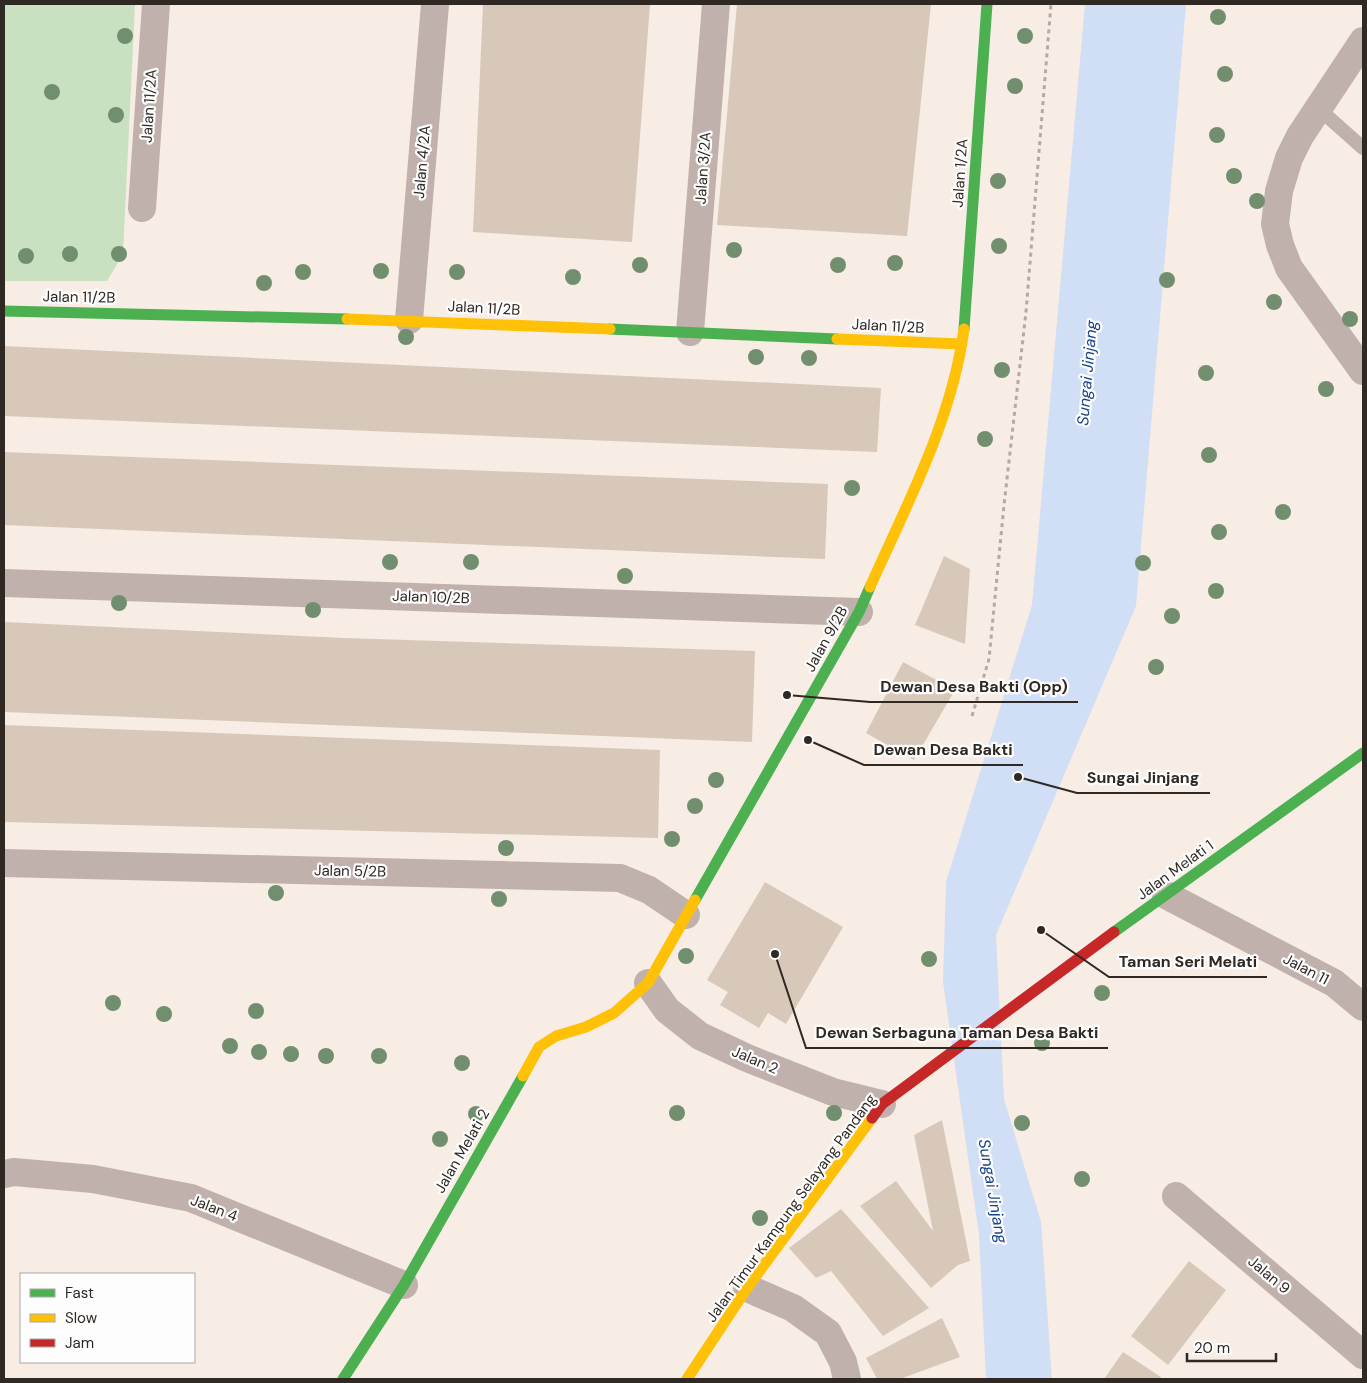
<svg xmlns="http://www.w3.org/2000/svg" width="1367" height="1383" viewBox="0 0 1367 1383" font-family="'DM Sans',sans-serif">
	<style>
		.green { fill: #c9e1c1 }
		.water { fill: #d0def6 }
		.building { fill: #d8c8ba }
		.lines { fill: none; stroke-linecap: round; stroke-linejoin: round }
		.path { stroke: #b6a8a4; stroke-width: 3; stroke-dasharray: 4 4; stroke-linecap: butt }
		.lane { stroke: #c1b1ad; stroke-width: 14 }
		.street { stroke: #c1b1ad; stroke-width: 28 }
		.fast { stroke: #4caf50; stroke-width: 11 }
		.slow { stroke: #ffc107; stroke-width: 11 }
		.jam { stroke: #c62828; stroke-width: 11 }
		.tree { fill: #718f6f }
		.labels { text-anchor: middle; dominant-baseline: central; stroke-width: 4.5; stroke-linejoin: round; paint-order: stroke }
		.street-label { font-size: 15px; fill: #2f2823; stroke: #fdfdfd }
		.water-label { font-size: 16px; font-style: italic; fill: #164389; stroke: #fdfdfd }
		.leader { fill: none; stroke: #2f2823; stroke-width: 2 }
		.callout-dot { fill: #2f2823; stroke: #fdfdfd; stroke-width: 2 }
		.callout-label { font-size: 16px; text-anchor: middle; font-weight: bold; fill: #2f2823; stroke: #fdfdfd; stroke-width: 4.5; stroke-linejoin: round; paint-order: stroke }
	</style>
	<rect width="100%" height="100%" fill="#f7ede5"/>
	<path class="green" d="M 4,4 L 135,4 L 123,254 L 107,281 L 4,281 Z"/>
	<path class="water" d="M 1085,4 L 1186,4 L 1136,606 L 996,935 L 1004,1099 L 1041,1222 L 1052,1379 L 986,1379 L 979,1234 L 943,982 L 946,882 L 1032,605 Z"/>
	<path class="building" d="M 483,4 L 650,4 L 632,242 L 473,232 Z
		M 737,4 L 931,4 L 907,236 L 717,225 Z
		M 4,346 L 881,388 L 877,452 L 4,416 Z
		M 4,452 L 828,484 L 825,559 L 4,525 Z
		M 944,556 L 970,569 L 965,644 L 915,625 Z
		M 4,622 L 344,638 L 755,651 L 752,742 L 4,712 Z
		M 903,662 L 955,690 L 914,760 L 866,733 Z
		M 4,725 L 660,750 L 658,838 L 4,822 Z
		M 765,882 L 843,927 L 786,1024 L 768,1013 L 759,1028 L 720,1005 L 728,992 L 707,980 Z
		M 942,1120 L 970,1261 L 958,1265 L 931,1288 L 860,1206 L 896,1181 L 933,1231 L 914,1135 Z
		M 841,1209 L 929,1308 L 883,1336 L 831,1271 L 816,1278 L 789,1248 Z
		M 1189,1261 L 1226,1290 L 1168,1365 L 1131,1336 Z
		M 942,1318 L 960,1357 L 900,1379 L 877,1379 L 866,1358 Z
		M 1123,1352 L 1161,1377 L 1160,1379 L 1104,1379 Z"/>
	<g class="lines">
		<path class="path" d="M 972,716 L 989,659 L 1004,505 L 1026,312 L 1051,4"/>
		<path class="lane" d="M 1318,108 L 1363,148"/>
		<path class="street" d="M 1363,41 L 1300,136 L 1289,158 L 1279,191 L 1275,224 L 1280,245 L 1289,268 L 1363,371
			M 142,208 L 156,4
			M 409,320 L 435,4
			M 690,332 L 716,4
			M 4,583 L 859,612
			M 4,863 L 620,878 L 649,890 L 686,915
			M 1166,895 L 1334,983 L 1363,1007
			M 648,983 L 667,1010 L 700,1036 L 747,1058 L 833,1092 L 882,1104
			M 4,1174 L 14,1172 L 93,1179 L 191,1198 L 404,1285
			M 1176,1196 L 1363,1355
			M 747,1288 L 793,1308 L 828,1333 L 843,1362 L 847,1379"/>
		<path class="fast" d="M 4,311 L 347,319
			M 610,329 L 837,339
			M 964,329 L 987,4
			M 695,900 L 859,612 L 870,587
			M 1114,932 L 1363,753
			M 343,1379 L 404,1285 L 523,1076"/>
		<path class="slow" d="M 347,319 L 610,329
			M 837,339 L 962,344
			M 870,587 C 907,504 952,420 964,329
			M 523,1076 L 539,1047 L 556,1036 L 586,1027 L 614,1013 L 648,983 L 695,900
			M 687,1379 L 747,1288 L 872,1118"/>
		<path class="jam" d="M 872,1118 L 882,1104 L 1114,932"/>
	</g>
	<g class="tree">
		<circle cx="1218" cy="17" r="8"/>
		<circle cx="125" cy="36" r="8"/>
		<circle cx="1025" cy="36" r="8"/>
		<circle cx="1225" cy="74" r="8"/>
		<circle cx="1015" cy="86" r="8"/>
		<circle cx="52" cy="92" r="8"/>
		<circle cx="116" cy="115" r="8"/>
		<circle cx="1217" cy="135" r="8"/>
		<circle cx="1234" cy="176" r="8"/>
		<circle cx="998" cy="181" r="8"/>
		<circle cx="1257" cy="201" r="8"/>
		<circle cx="999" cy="246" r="8"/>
		<circle cx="734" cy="250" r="8"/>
		<circle cx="70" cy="254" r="8"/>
		<circle cx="119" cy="254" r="8"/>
		<circle cx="26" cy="256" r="8"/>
		<circle cx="895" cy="263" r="8"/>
		<circle cx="640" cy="265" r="8"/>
		<circle cx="838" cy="265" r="8"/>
		<circle cx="381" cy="271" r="8"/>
		<circle cx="303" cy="272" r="8"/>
		<circle cx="457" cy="272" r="8"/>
		<circle cx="573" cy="277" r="8"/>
		<circle cx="1167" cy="280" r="8"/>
		<circle cx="264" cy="283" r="8"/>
		<circle cx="1274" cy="302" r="8"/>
		<circle cx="1350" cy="319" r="8"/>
		<circle cx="406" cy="337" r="8"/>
		<circle cx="756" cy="357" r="8"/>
		<circle cx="809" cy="358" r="8"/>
		<circle cx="1002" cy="370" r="8"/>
		<circle cx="1206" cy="373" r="8"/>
		<circle cx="1326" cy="389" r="8"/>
		<circle cx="985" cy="439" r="8"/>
		<circle cx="1209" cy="455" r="8"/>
		<circle cx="852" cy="488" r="8"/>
		<circle cx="1283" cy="512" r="8"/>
		<circle cx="1219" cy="532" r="8"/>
		<circle cx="390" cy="562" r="8"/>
		<circle cx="471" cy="562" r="8"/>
		<circle cx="1143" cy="563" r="8"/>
		<circle cx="625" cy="576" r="8"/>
		<circle cx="1216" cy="591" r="8"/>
		<circle cx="119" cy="603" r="8"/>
		<circle cx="313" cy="610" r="8"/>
		<circle cx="1172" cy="616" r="8"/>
		<circle cx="1156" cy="667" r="8"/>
		<circle cx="716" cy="780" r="8"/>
		<circle cx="695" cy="806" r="8"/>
		<circle cx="672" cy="839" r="8"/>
		<circle cx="506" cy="848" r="8"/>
		<circle cx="276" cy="893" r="8"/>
		<circle cx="499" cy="899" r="8"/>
		<circle cx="686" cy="956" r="8"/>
		<circle cx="929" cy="959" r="8"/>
		<circle cx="1102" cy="993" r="8"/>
		<circle cx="113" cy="1003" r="8"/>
		<circle cx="256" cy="1011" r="8"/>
		<circle cx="164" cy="1014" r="8"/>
		<circle cx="1042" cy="1043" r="8"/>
		<circle cx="230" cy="1046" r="8"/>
		<circle cx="259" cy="1052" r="8"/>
		<circle cx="291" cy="1054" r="8"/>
		<circle cx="326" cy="1056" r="8"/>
		<circle cx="379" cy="1056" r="8"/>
		<circle cx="462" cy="1063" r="8"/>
		<circle cx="677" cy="1113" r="8"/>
		<circle cx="834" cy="1113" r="8"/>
		<circle cx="476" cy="1114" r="8"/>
		<circle cx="1022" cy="1123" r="8"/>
		<circle cx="440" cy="1139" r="8"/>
		<circle cx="1082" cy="1179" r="8"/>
		<circle cx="760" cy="1218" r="8"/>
	</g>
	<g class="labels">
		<g class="street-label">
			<text transform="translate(149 106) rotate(-86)">Jalan 11/2A</text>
			<text transform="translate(422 162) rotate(-85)">Jalan 4/2A</text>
			<text transform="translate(703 168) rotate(-86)">Jalan 3/2A</text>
			<text transform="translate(960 173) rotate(-86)">Jalan 1/2A</text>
			<text transform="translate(79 297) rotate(1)">Jalan 11/2B</text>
			<text transform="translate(484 308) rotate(3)">Jalan 11/2B</text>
			<text transform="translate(888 326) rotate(3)">Jalan 11/2B</text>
			<text transform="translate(431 597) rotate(2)">Jalan 10/2B</text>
			<text transform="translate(826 639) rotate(-61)">Jalan 9/2B</text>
			<text transform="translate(1175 870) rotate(-36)">Jalan Melati 1</text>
			<text transform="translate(350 871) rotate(1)">Jalan 5/2B</text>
			<text transform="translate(1306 969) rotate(28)">Jalan 11</text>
			<text transform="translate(755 1060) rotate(23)">Jalan 2</text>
			<text transform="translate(462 1151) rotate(-60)">Jalan Melati 2</text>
			<text transform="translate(214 1208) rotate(21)">Jalan 4</text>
			<text transform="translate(791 1208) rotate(-54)">Jalan Timur Kampung Selayang Pandang</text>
			<text transform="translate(1269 1275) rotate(40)">Jalan 9</text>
		</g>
		<g class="water-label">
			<text transform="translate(1087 373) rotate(-85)">Sungai Jinjang</text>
			<text transform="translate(993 1191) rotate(80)">Sungai Jinjang</text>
		</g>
	</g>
	<path class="leader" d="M787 695L870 702H1078M808 740L864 765H1023M1018 777L1077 793H1210M1041 930L1109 977H1267M775 954L806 1048H1108"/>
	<g class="callout-dot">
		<circle cx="787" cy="695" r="5"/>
		<circle cx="808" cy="740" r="5"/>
		<circle cx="1018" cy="777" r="5"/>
		<circle cx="1041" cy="930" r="5"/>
		<circle cx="775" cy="954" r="5"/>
	</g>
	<g class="callout-label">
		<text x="974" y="692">Dewan Desa Bakti (Opp)</text>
		<text x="943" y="755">Dewan Desa Bakti</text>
		<text x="1143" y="783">Sungai Jinjang</text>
		<text x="1188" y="967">Taman Seri Melati</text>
		<text x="957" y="1038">Dewan Serbaguna Taman Desa Bakti</text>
	</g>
	<rect width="1367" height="1383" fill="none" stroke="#2f2823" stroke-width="10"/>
	<rect x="20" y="1273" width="175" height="90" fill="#fdfdfd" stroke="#aba8a6"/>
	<rect x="30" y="1289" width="25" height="8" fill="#4caf50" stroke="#aba8a6"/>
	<text x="65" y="1298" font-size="15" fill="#2f2823">Fast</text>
	<rect x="30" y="1314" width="25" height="8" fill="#ffc107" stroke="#aba8a6"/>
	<text x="65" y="1323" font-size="15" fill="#2f2823">Slow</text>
	<rect x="30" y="1339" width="25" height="8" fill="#c62828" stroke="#aba8a6"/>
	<text x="65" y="1348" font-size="15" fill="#2f2823">Jam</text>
	<path d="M1187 1353v8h89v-8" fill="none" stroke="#2f2823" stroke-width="2.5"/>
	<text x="1194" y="1353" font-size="15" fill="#2f2823" stroke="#fdfdfd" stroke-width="4" paint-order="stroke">20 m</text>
</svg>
